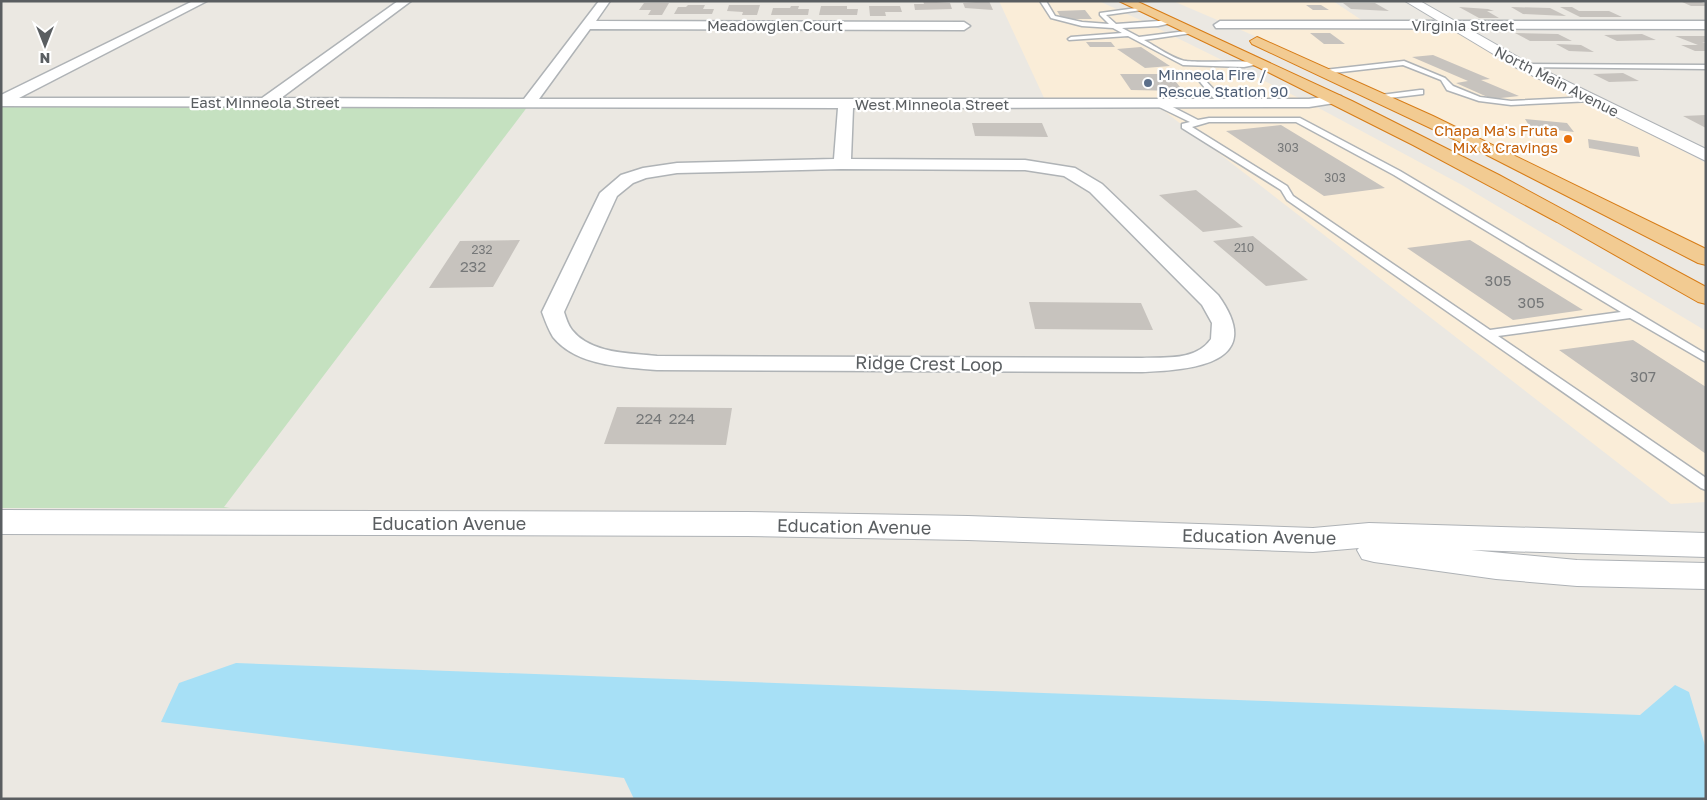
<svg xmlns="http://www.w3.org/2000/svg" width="1707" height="800" viewBox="0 0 1707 800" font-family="'Golos Text',sans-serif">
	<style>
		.commercial { fill: #faedd8 }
		.green { fill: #c5e1c0 }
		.water { fill: #a7e0f6 }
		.building { fill: #c7c3be }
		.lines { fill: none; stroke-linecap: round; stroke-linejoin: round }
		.lane-casing { stroke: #afb3b6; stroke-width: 3 }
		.street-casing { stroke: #afb3b6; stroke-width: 3 }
		.secondary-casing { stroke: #aeb2b6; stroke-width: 2 }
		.highway-casing { stroke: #d77c16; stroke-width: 2 }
		.lane { fill: #fff; fill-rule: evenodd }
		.street { fill: #fff; fill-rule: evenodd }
		.secondary { fill: #fff; fill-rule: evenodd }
		.highway { fill: #f2cb92; fill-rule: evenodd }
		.service-dot { fill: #5c6f8a; stroke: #fff; stroke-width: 2 }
		.food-dot { fill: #e8710a; stroke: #fff; stroke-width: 2 }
		.labels { text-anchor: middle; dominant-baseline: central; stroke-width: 4.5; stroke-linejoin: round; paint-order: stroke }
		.far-number-label { font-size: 12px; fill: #757778 }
		.far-street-label { font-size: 15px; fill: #5a5e61; stroke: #fff }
		.far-service-label { font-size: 15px; fill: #4e5e75; stroke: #fff; text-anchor: start }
		.far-food-label { font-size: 15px; fill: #c56008; stroke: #fff; text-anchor: end }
		.number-label { font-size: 15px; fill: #757778 }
		.street-label { font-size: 18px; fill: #5a5e61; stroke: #fff }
	</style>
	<rect width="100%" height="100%" fill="#ebe8e2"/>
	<path class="commercial" d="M 999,1 L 1099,1 L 1151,25 L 1301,99 L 1045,100 Z
		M 1173,1 L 1333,1 L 1366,23 L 1222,22 Z
		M 1234,27 L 1448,27 L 1512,64 L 1611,113 L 1706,163 L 1706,251 L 1363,83 Z
		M 1315,106 L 1462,185 L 1706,331 L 1706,502 L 1671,504 L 1159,107 Z"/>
	<path class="green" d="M 1,106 L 528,106 L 224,507 L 230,508 L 1,508 Z"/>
	<path class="water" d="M 236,663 L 1640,715 L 1675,685 L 1689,692 L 1706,749 L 1706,799 L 634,799 L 624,778 L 161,722 L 179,683 Z"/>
	<path class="building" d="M 923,1 L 950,3 L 952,9 L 915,10 L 914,4 L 924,4 Z
		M 989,1 L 993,10 L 965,8 L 963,3 Z
		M 1680,1 L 1699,1 L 1706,4 L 1706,6 L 1691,6 Z
		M 644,3 L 669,3 L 662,15 L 648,15 L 651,10 L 639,10 Z
		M 1343,3 L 1375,3 L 1389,11 L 1351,9 Z
		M 688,5 L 705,5 L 703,9 L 714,9 L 712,14 L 674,14 L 678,7 L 686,7 Z
		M 729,5 L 760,5 L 757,15 L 742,15 L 743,12 L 727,11 Z
		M 1306,5 L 1321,5 L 1329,10 L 1313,10 Z
		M 791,6 L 799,6 L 798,9 L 809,9 L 808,15 L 771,15 L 773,8 L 790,8 Z
		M 821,6 L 847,6 L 847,9 L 858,9 L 857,15 L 819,15 Z
		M 869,6 L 900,6 L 902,12 L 885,12 L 886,16 L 870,16 Z
		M 1459,7 L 1488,9 L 1494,11 L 1487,11 L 1499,18 L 1479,18 Z
		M 1511,7 L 1550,8 L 1566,16 L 1523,14 Z
		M 1560,7 L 1572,7 L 1579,11 L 1609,11 L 1622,17 L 1580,17 Z
		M 1085,10 L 1092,19 L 1062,19 L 1057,11 Z
		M 1310,33 L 1330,33 L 1345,44 L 1324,44 Z
		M 1515,33 L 1558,34 L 1572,41 L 1530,41 Z
		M 1642,34 L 1656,40 L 1617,41 L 1604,35 Z
		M 1675,36 L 1706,36 L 1706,42 L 1702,42 L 1706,43 L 1706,51 L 1695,51 L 1681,45 L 1698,45 Z
		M 1086,42 L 1111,42 L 1115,47 L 1090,47 Z
		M 1556,44 L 1581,45 L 1594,52 L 1569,51 Z
		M 1141,47 L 1170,66 L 1145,68 L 1117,49 Z
		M 1433,55 L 1490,79 L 1481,80 L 1519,96 L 1492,99 L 1456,83 L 1468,81 L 1412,57 Z
		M 1623,73 L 1639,81 L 1609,82 L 1593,74 Z
		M 1120,74 L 1170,74 L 1183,91 L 1131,90 Z
		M 1706,115 L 1706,128 L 1683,116 Z
		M 1525,119 L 1567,123 L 1574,132 L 1530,127 Z
		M 972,123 L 1042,123 L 1048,137 L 975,136 Z
		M 1281,125 L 1385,188 L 1324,196 L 1226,131 Z
		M 1588,139 L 1638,147 L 1640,157 L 1589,148 Z
		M 1196,190 L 1243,227 L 1203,232 L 1159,195 Z
		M 1253,236 L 1308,280 L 1266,286 L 1213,241 Z
		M 520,240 L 493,287 L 429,288 L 460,241 Z
		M 1470,240 L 1583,310 L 1513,320 L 1407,248 Z
		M 1029,302 L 1141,303 L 1153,330 L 1035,329 Z
		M 1633,340 L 1706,387 L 1706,454 L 1559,350 Z
		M 617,407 L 732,408 L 726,445 L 604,444 Z"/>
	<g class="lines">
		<g class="lane-casing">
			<path id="lane" d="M 1040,1 L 1046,1 L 1055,16 L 1082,22 L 1109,24 L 1100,15 L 1100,13 L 1144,7 L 1142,10 L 1106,15 L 1116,24 L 1173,20 L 1176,22 L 1158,26 L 1122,28 L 1139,37 L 1194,30 L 1192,33 L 1144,40 C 1155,46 1175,60 1186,61 C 1199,63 1260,60 1264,63 L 1244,67 L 1183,65 L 1128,36 L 1069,40 L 1068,39 L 1071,37 L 1122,33 L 1113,28 L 1082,26 L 1051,18 Z
				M 1404,61 L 1445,78 L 1453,86 L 1480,97 L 1511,101 L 1592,97 L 1596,99 L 1592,101 L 1511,105 L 1479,101 L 1447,90 L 1441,80 L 1403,65 L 1324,74 L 1321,72 L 1324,70 Z
				M 1524,64 L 1706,65 L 1706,69 L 1522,67 L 1522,65 Z
				M 1196,75 L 1200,75 L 1225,101 L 1225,105 L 1219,105 L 1196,77 Z
				M 1420,90 L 1423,90 L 1423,94 L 1381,99 L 1377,97 L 1381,95 Z
				M 1155,101 L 1161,101 L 1198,120 L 1209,118 L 1300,118 L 1400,171 L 1706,354 L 1706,362 L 1630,318 L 1498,336 L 1706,478 L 1706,490 L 1701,488 L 1287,200 L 1281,190 L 1182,128 L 1182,124 L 1190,122 L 1155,105 ZM 1209,122 L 1296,122 L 1394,175 L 1621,312 L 1490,330 L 1293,196 L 1287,186 L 1192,127 Z"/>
		</g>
		<g class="street-casing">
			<path id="street" d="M 193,1 L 207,1 L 19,98 L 262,98 L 398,1 L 411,1 L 281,98 L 524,99 L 599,1 L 610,1 L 596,21 L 964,22 L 970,26 L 964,30 L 590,29 L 539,99 L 1309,99 L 1336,95 L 1341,96 L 1343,99 L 1341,102 L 1309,107 L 853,108 L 851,159 L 1025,160 L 1075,168 L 1102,184 L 1218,295 C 1268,364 1191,370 1142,372 L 657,370 C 623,367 576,366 553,337 C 548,329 545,320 542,312 L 600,193 L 621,175 L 643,168 L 677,163 L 834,159 L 838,108 L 1,106 L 1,95 ZM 841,169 L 1025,170 L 1064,176 L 1090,192 L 1202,305 L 1212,323 L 1211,339 C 1196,361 1165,357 1142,358 L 657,356 C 630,353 591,354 572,330 C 568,325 566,318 564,312 L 617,196 L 633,183 L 646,178 L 677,173 Z
				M 1220,21 L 1706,21 L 1706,29 L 1216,28 L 1214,25 Z"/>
		</g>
		<g class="secondary-casing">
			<path id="secondary" d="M 1405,1 L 1420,1 L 1525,61 L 1706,149 L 1706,161 L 1515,67 Z
				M 1,510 L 747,512 L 968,516 L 1313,528 L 1369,523 L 1706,533 L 1706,557 L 1471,550 L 1577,560 L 1706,563 L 1706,589 L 1577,586 L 1496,579 L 1374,562 L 1362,559 L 1357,550 L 1359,548 L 1313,552 L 968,540 L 747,536 L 1,534 Z"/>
		</g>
		<g class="highway-casing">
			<path id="highway" d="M 1119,1 L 1136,1 L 1352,101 L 1499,175 L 1706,287 L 1706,304 L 1698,302 L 1557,222 L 1413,145 L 1268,72 Z
				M 1257,37 L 1433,116 L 1706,249 L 1706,265 L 1698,263 L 1477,150 L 1252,44 L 1250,41 Z"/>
		</g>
		<use href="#lane" class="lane"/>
		<use href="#street" class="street"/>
		<use href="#secondary" class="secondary"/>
		<use href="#highway" class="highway"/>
	</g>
	<circle class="service-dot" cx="1148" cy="83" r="5"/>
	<circle class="food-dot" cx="1568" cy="139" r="5"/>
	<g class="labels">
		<g class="far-number-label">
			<text x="1288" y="147">303</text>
			<text x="1335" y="177">303</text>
			<text x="1244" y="247">210</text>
			<text x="482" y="249">232</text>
		</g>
		<g class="far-street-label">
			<text x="775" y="25">Meadowglen Court</text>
			<text x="1463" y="25">Virginia Street</text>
			<text transform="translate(1557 81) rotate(27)">North Main Avenue</text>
			<text x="265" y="102">East Minneola Street</text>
			<text x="932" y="104">West Minneola Street</text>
		</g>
		<g class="far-service-label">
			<text x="1158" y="74">Minneola Fire /<tspan x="1158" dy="17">Rescue Station 90</tspan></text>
		</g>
		<g class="far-food-label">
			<text x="1558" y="130">Chapa Ma's Fruta<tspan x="1558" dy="17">Mix &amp; Cravings</tspan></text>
		</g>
		<g class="number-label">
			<text x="473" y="266">232</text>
			<text x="1498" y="280">305</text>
			<text x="1531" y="302">305</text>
			<text x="1643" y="376">307</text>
			<text x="649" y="418">224</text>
			<text x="682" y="418">224</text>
		</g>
		<g class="street-label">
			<text transform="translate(929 363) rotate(1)">Ridge Crest Loop</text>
			<text x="449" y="523">Education Avenue</text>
			<text transform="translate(854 526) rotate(1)">Education Avenue</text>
			<text transform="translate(1259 536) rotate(1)">Education Avenue</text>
		</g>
	</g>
	<rect width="1707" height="800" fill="none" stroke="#5a5e61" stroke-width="5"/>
	<g transform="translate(45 45) rotate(180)" stroke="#ffffff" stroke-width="4" paint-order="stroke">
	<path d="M0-4L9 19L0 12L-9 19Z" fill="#5a5e61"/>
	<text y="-8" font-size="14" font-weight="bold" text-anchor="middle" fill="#5a5e61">N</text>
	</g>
</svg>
